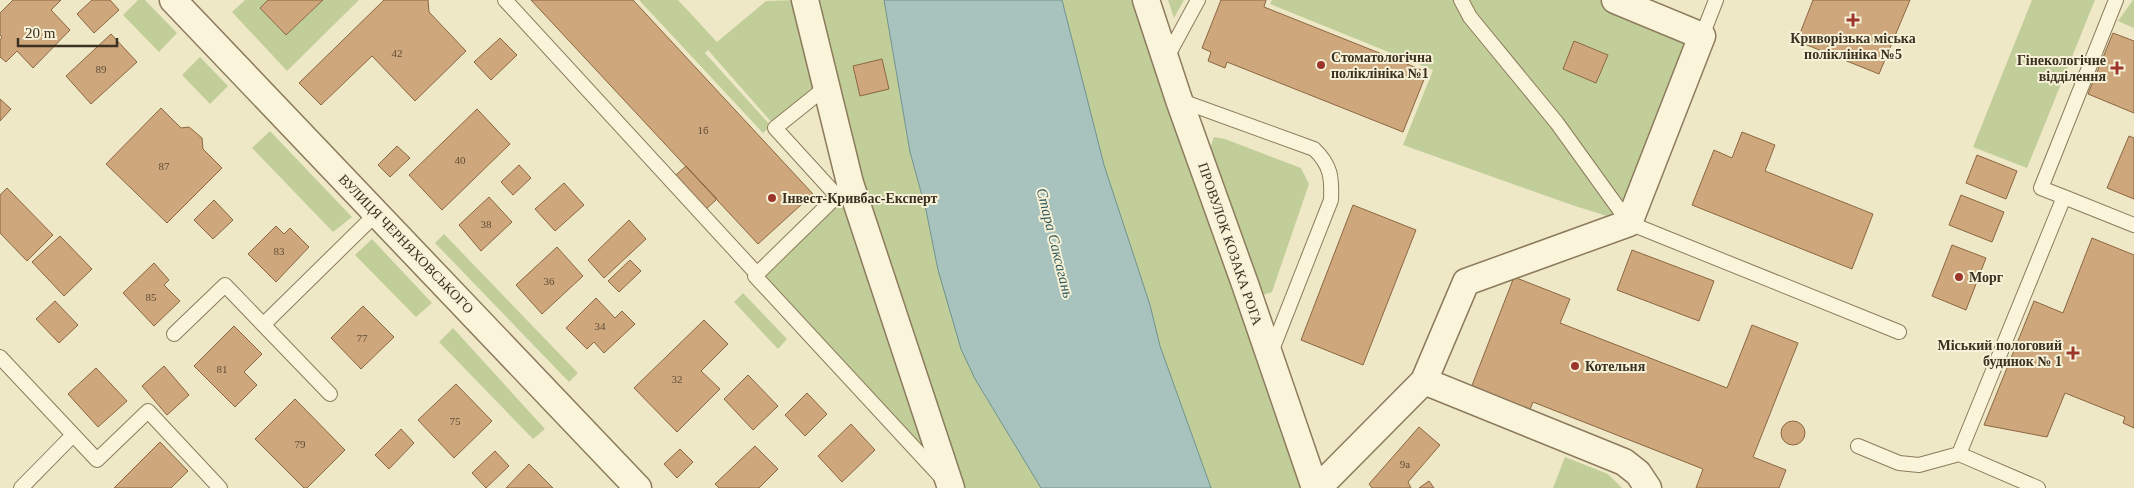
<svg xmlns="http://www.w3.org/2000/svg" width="2134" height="488" viewBox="0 0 2134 488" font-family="'Times New Roman',serif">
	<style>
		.green { fill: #c2ce9a }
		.water { fill: #a8c3be; stroke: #6e928d }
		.building { fill: #cea77d; stroke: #8b6741 }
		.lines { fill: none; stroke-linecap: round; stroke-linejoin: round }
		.lane-casing { stroke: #8c7b5c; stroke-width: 16 }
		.street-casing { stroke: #8c7b5c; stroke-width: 29 }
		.lane { stroke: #faf4db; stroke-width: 14 }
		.street { stroke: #faf4db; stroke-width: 26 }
		.poi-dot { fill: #9c362b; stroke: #f6f1d7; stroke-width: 2 }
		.labels { text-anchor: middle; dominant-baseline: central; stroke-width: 4; stroke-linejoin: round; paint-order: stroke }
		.number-label { font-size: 11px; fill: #604e37 }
		.poi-label { font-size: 14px; font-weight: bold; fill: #3c3020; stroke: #f6f1d7; text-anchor: start }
		.street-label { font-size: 14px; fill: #3c3020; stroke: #f6f1d7 }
		.water-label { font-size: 15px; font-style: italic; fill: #2f595c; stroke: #f6f1d7 }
	</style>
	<rect width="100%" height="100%" fill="#efe8c7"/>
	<path class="green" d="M 138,0 L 145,0 L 177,33 L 159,52 L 123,15 Z
		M 245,0 L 268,0 L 260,8 L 286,35 L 323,0 L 359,0 L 287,71 L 232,12 Z
		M 639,0 L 678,0 L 717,42 L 766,1 L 797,0 L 819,88 L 773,124 L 708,50 L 705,53 L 771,126 L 763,133 Z
		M 818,0 L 884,0 L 910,153 L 926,210 L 938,270 L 975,379 L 1041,488 L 959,488 L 863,181 Z
		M 1062,0 L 1146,0 L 1315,488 L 1211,488 L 1160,346 L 1150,305 L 1104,165 Z
		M 1168,0 L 1184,0 L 1174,18 Z
		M 1272,0 L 1615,0 L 1702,36 L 1629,223 L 1572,205 L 1403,145 L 1433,70 L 1270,4 Z
		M 2032,0 L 2095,0 L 2027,168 L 1973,147 Z
		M 2133,0 L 2134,0 L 2134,28 L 2118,21 Z
		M 200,57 L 228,86 L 210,104 L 182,75 Z
		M 270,131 L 352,217 L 333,232 L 252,148 Z
		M 1214,137 L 1225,139 L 1301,168 L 1309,184 L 1272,292 L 1263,295 L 1252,287 L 1210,148 Z
		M 848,191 L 926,447 L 923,448 L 762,276 Z
		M 444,234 L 578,373 L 569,382 L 435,243 Z
		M 372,239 L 432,303 L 416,317 L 355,255 Z
		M 743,293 L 787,339 L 778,349 L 734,302 Z
		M 453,328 L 545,429 L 533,439 L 439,342 Z
		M 1565,457 L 1608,474 L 1622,488 L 1553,488 Z"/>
	<path class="water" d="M 884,0 L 1062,0 L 1104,165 L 1150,305 L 1160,346 L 1211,488 L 1041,488 L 975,379 L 961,349 L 938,270 L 926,210 L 910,152 Z"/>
	<path class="building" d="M 13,0 L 61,0 L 51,10 L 70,30 L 33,68 L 17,51 L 6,62 L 0,57 L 0,40 L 2,37 L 0,35 L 0,13 Z
		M 92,0 L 110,0 L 119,10 L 94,33 L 77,14 Z
		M 268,0 L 323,0 L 286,35 L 260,8 Z
		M 384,0 L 428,0 L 429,12 L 466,51 L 415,101 L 372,56 L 321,105 L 299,83 Z
		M 531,0 L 633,0 L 813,194 L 758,244 Z
		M 1221,0 L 1266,0 L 1264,7 L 1427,72 L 1403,132 L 1227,62 L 1225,68 L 1208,61 L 1211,52 L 1202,48 Z
		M 1813,0 L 1910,0 L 1879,74 L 1797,41 Z
		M 2113,33 L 2134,41 L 2134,113 L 2088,94 Z
		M 111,34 L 137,62 L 91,104 L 66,76 Z
		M 500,38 L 517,55 L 491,80 L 474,62 Z
		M 1574,41 L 1608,55 L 1596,83 L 1563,69 Z
		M 882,59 L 889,89 L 860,96 L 853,66 Z
		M 0,99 L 11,109 L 0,121 Z
		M 161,108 L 181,128 L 189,127 L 202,138 L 203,149 L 222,168 L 167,223 L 106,164 Z
		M 477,109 L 510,144 L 442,210 L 409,175 Z
		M 1742,132 L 1775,145 L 1765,171 L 1873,214 L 1852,269 L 1692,205 L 1714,150 L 1732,158 Z
		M 2129,136 L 2134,138 L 2134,199 L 2107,188 Z
		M 397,146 L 410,158 L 390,177 L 378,165 Z
		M 1977,155 L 2017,171 L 2006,199 L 1966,183 Z
		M 519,165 L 531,178 L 513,195 L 501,182 Z
		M 686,166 L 717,199 L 706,209 L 676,175 Z
		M 564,183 L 584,205 L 555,231 L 535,209 Z
		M 7,188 L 53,235 L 27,261 L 0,233 L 0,195 Z
		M 1961,195 L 2004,212 L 1992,242 L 1949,225 Z
		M 489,197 L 512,222 L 481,251 L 459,225 Z
		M 214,200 L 233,220 L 213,239 L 194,220 Z
		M 1353,205 L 1416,230 L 1363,365 L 1301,340 Z
		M 629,220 L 646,239 L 604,278 L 588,260 Z
		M 276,226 L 284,234 L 290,228 L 309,247 L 276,282 L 248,254 Z
		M 60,236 L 92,269 L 64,296 L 32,262 Z
		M 2092,238 L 2134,255 L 2134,428 L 2123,423 L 2125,417 L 2065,393 L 2047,437 L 1984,425 L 2034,301 L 2063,313 Z
		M 1952,245 L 1986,258 L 1966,310 L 1932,296 Z
		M 557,247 L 583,276 L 542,314 L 516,285 Z
		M 1632,250 L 1714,281 L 1699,321 L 1617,290 Z
		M 630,260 L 641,271 L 619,292 L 608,281 Z
		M 154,263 L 169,280 L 164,285 L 180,301 L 154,326 L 123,293 Z
		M 1514,277 L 1570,299 L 1560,323 L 1727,388 L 1752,325 L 1798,343 L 1753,457 L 1786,470 L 1779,488 L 1696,488 L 1703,469 L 1533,402 L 1529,412 L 1471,388 Z
		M 596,298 L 615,318 L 622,311 L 635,324 L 604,353 L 594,342 L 587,349 L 566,328 Z
		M 55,301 L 78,325 L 59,343 L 36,319 Z
		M 363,306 L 394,337 L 361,369 L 331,338 Z
		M 704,320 L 728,344 L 701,371 L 720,389 L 677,432 L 634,388 Z
		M 234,326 L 262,354 L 244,372 L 257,385 L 235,407 L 194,366 Z
		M 164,366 L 189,395 L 167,415 L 142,386 Z
		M 96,368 L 127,401 L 98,427 L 68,394 Z
		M 748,375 L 778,406 L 753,430 L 724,399 Z
		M 456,384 L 492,421 L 454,458 L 418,420 Z
		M 807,393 L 827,414 L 805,436 L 785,415 Z
		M 295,399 L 345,450 L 307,488 L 304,488 L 255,439 Z
		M1781 433a12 12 0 1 1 24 0a12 12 0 1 1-24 0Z
		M 851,424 L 875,450 L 842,482 L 818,456 Z
		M 1419,427 L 1440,445 L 1408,482 L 1411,488 L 1372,488 L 1369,484 Z
		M 401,429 L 414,443 L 389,469 L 375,455 Z
		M 160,442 L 188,471 L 171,488 L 114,488 Z
		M 755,446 L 778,469 L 759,488 L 719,488 L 715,484 Z
		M 680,449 L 693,462 L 677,478 L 664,464 Z
		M 495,451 L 509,466 L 486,488 L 472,473 Z
		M 529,464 L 553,488 L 506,488 Z
		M 1429,481 L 1434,488 L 1419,488 Z"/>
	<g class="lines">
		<g class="lane-casing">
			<path id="lane" d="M 505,0 L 757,274 L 755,276 L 942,478
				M 1461,0 L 1470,17 L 1557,123 L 1629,223 L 1899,332
				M 1702,36 L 1716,0
				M 1166,59 L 1198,0
				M 825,88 L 775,128 L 837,196
				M 1179,100 L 1314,149 C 1331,165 1332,178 1331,200 L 1270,355
				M 2064,197 L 2041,188 L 2116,0
				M 757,274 L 842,191
				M 264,324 L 377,213
				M 174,334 L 225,285 L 330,394
				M 0,357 L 97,460 L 148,411 L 220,488
				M 1858,446 L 1899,463 L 1919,465 L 1959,454 L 2038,488
				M 1959,454 L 2064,197 L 2134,225
				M 21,488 L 73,435"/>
		</g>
		<g class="street-casing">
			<path id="street" d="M 173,0 L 638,488
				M 805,0 L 850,183 L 951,488
				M 1146,0 L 1179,100 L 1245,284 L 1315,488
				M 1424,381 L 1466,282 L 1629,223 L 1702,36 L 1615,0
				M 1318,488 L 1424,381 L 1624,462 L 1638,473 L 1648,488"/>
		</g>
		<use href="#lane" class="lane"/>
		<use href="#street" class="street"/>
	</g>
	<g class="poi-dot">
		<path d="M1850.5 12.5h5v5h5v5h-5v5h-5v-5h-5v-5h5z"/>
		<circle cx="1321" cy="65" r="5"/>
		<path d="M2114.5 60.5h5v5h5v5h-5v5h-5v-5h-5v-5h5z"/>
		<circle cx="772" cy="198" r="5"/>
		<circle cx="1959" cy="277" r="5"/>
		<path d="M2070.5 345.5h5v5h5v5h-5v5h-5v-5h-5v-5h5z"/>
		<circle cx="1575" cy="366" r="5"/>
	</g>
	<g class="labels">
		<g class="number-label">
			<text x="397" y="53">42</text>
			<text x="101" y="69">89</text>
			<text x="703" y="130">1б</text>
			<text x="460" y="160">40</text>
			<text x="164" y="166">87</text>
			<text x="486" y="224">38</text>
			<text x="279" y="251">83</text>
			<text x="549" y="281">36</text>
			<text x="151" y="297">85</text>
			<text x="600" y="326">34</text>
			<text x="362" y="338">77</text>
			<text x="222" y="369">81</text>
			<text x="677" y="379">32</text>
			<text x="455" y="421">75</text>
			<text x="300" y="444">79</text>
			<text x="1405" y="464">9а</text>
		</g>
		<g class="poi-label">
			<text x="1853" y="38" text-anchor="middle">Криворізька міська<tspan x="1853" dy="16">поліклініка №5</tspan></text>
			<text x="1331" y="57">Стоматологічна<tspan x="1331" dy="16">поліклініка №1</tspan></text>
			<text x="2106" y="60" text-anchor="end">Гінекологічне<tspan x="2106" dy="16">відділення</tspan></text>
			<text x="782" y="198">Інвест-Кривбас-Експерт</text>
			<text x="1969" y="277">Морг</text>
			<text x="2062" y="345" text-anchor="end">Міський пологовий<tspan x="2062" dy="16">будинок № 1</tspan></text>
			<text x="1585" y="366">Котельня</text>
		</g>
		<g class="street-label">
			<text transform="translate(406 244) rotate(46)">ВУЛИЦЯ ЧЕРНЯХОВСЬКОГО</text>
			<text transform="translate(1230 244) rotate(71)">ПРОВУЛОК КОЗАКА РОГА</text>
		</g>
		<g class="water-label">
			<text transform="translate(1055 243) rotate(76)">Стара Саксагань</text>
		</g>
	</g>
	<path d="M18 38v8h99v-8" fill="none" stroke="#3c3020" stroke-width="2.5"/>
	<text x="25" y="38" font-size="15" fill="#3c3020" stroke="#f6f1d7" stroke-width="4" paint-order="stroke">20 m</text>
</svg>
